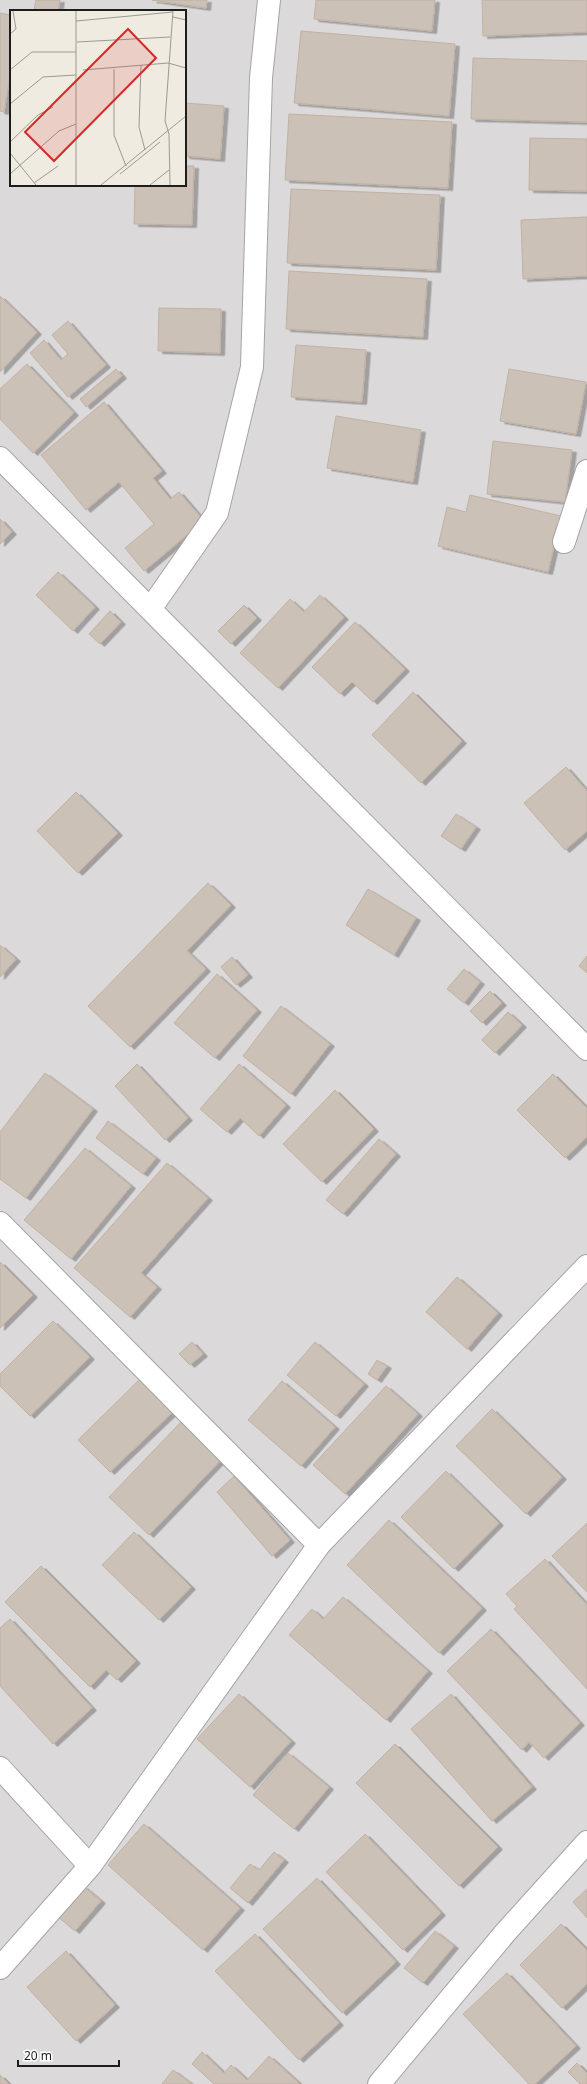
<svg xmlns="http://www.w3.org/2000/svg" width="587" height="2084" viewBox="0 0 587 2084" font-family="'Noto Sans',sans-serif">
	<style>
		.residential { fill: #dbd9d9; fill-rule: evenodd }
		.building { fill: #cbc1b7; stroke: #c2b1a2; filter: url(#shadow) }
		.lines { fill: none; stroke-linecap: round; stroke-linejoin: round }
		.street-casing { stroke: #a4a4a4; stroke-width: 24 }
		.street { stroke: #fff; stroke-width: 22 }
		.inset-road { fill: none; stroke: #9b9993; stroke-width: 1 }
		.view { fill: #d62828; fill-opacity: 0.15; stroke: #d62828; stroke-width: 2 }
		.inset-edge { fill: none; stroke: #1d1d1d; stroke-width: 2 }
	</style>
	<defs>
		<filter id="shadow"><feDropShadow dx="4.5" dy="2.5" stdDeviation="0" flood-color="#0004"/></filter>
	</defs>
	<rect width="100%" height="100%" fill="#efebe1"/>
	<path class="residential" d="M 0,0 L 587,0 L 587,2084 L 0,2084 ZM 11,11 L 185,11 L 185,185 L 11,185 Z"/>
	<path class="building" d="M 36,0 L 60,0 L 58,11 L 34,11 Z
		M 152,0 L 207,0 L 206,8 Z
		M 316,0 L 435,0 L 432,31 L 314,19 Z
		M 482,0 L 587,0 L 587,32 L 483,36 Z
		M 0,13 L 11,15 L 11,70 L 4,112 L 0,111 Z
		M 301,31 L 455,44 L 449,116 L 294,103 Z
		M 473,58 L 587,61 L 587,122 L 471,119 Z
		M 185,103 L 224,106 L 220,159 L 185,156 Z
		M 289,114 L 452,122 L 448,188 L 285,180 Z
		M 530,138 L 587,139 L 587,191 L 529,190 Z
		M 185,166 L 194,166 L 192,225 L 134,224 L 135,185 L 185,185 Z
		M 291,189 L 440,195 L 436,270 L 287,263 Z
		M 587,217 L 587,276 L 523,279 L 521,220 Z
		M 289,271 L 427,279 L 423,337 L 286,329 Z
		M 0,296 L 37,332 L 0,372 Z
		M 159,308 L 221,309 L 220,353 L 158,351 Z
		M 68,321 L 106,365 L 68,397 L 30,353 L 44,340 L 61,360 L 68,354 L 52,335 Z
		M 296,345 L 366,350 L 362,402 L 291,397 Z
		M 27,364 L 74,413 L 33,453 L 0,419 L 0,389 Z
		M 116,369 L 122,376 L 86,407 L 80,399 Z
		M 509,369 L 586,382 L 576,434 L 500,421 Z
		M 104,402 L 162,471 L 153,478 L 170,499 L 179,492 L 204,521 L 144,571 L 125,548 L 154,524 L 119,482 L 86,510 L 41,455 Z
		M 336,416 L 421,430 L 413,482 L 327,468 Z
		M 493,441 L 572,450 L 565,502 L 487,494 Z
		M 470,495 L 561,516 L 548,572 L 438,546 L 447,507 L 466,512 Z
		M 0,519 L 12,532 L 0,544 Z
		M 58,572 L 95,607 L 73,631 L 36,595 Z
		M 320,595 L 344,617 L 278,688 L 240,653 L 290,599 L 304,612 Z
		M 244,605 L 257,618 L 231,644 L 218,631 Z
		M 110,611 L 121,622 L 100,644 L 89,634 Z
		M 355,622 L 405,669 L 373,702 L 352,682 L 340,694 L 312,667 Z
		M 413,692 L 462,741 L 421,783 L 372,735 Z
		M 566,767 L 587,791 L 587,831 L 565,850 L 524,803 Z
		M 76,792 L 118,833 L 78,873 L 37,831 Z
		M 456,814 L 476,827 L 461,849 L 441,836 Z
		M 208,883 L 231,905 L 187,951 L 206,969 L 130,1047 L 88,1006 Z
		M 368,889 L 416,918 L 394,955 L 346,925 Z
		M 0,945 L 16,959 L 0,977 Z
		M 587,956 L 587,973 L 579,966 Z
		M 232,957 L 248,975 L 236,985 L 221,967 Z
		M 464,969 L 480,982 L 464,1003 L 447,989 Z
		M 217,974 L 257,1010 L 215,1058 L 174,1023 Z
		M 490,991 L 502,1003 L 482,1023 L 470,1011 Z
		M 281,1006 L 330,1044 L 291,1094 L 243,1056 Z
		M 508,1012 L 522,1025 L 495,1053 L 482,1040 Z
		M 137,1064 L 188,1118 L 165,1140 L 115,1086 Z
		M 239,1064 L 286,1105 L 259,1136 L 240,1118 L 227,1132 L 200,1109 Z
		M 45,1073 L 93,1109 L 26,1198 L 0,1179 L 0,1132 Z
		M 553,1074 L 587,1108 L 587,1137 L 565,1158 L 517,1110 Z
		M 335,1090 L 374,1129 L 322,1182 L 283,1144 Z
		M 108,1121 L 156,1158 L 143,1174 L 96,1138 Z
		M 379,1139 L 396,1154 L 343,1214 L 326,1200 Z
		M 85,1148 L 131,1186 L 71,1259 L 24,1220 Z
		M 167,1163 L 208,1198 L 141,1273 L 157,1287 L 130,1317 L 74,1268 Z
		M 0,1262 L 33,1295 L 0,1328 Z
		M 457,1277 L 498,1313 L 467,1349 L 426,1312 Z
		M 53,1321 L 90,1357 L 30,1416 L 0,1386 L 0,1374 Z
		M 192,1342 L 203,1354 L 190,1365 L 179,1354 Z
		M 315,1342 L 364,1384 L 336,1416 L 287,1375 Z
		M 377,1360 L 387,1366 L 377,1380 L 368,1374 Z
		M 144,1375 L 177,1408 L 110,1472 L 78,1440 Z
		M 282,1381 L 335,1427 L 301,1466 L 248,1420 Z
		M 386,1386 L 418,1414 L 345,1494 L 313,1465 Z
		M 492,1409 L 562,1477 L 526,1514 L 456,1446 Z
		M 181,1422 L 220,1461 L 149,1535 L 109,1497 Z
		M 446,1471 L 499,1523 L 454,1569 L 401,1517 Z
		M 234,1476 L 290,1540 L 272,1556 L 217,1492 Z
		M 389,1520 L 482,1608 L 439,1653 L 347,1565 Z
		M 587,1523 L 587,1592 L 552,1556 Z
		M 134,1532 L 191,1587 L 159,1620 L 102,1565 Z
		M 545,1559 L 587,1605 L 587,1689 L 514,1609 L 517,1606 L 506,1594 Z
		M 41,1566 L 136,1661 L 117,1680 L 106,1670 L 90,1687 L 5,1602 Z
		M 343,1597 L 428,1671 L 386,1720 L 289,1635 L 312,1609 L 323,1619 Z
		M 10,1619 L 92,1708 L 53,1744 L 0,1686 L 0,1628 Z
		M 491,1629 L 580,1723 L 544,1758 L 529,1742 L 522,1750 L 447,1671 Z
		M 239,1694 L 291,1741 L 250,1787 L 197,1739 Z
		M 451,1694 L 532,1787 L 492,1821 L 411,1729 Z
		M 395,1744 L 498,1847 L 459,1886 L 356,1783 Z
		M 288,1753 L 329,1787 L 294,1829 L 253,1795 Z
		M 144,1824 L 240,1908 L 203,1950 L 108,1865 Z
		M 365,1834 L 441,1913 L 403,1950 L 326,1872 Z
		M 274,1852 L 284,1860 L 248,1903 L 230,1888 L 250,1864 L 259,1870 Z
		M 317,1878 L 396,1962 L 342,2013 L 263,1929 Z
		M 83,1886 L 101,1901 L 75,1931 L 57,1916 Z
		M 587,1889 L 587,1918 L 573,1902 Z
		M 561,1924 L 587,1950 L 587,1984 L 562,2008 L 520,1965 Z
		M 435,1931 L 454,1946 L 423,1983 L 404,1968 Z
		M 255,1934 L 339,2023 L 299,2060 L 215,1971 Z
		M 66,1951 L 115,2005 L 76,2041 L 27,1987 Z
		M 507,1973 L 576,2046 L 535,2084 L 529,2084 L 463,2014 Z
		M 202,2052 L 224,2073 L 231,2065 L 247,2080 L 269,2056 L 300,2084 L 214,2084 L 192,2064 Z
		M 577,2063 L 587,2073 L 587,2084 L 580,2084 L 568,2072 Z
		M 173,2070 L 192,2084 L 162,2084 Z
		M 0,2075 L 9,2084 L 0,2084 Z"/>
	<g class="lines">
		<g class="street-casing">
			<path id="street" d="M 0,458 L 587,1049
				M 564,542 L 587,471
				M 151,608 L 217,513 L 252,367 L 261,78 L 269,0
				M 0,1223 L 319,1545
				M 0,1768 L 90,1866
				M 0,1968 L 90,1866 L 319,1545 L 587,1266
				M 379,2084 L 505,1933 L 587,1842"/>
		</g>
		<use href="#street" class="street"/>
	</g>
	<g transform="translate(10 10)">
		<rect width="176" height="176" fill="#efebe1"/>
		<path class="inset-road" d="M 163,7 L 176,10M 66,11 L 163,2M 0,24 L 6,19 L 3,1M 67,32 L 160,27M 131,55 L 129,117 L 135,140M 104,59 L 104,125 L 116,156M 0,60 L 22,42 L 66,42M 73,60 L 158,53 L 176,58M 0,94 L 33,67 L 66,65M 0,132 L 28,105 L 43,97M 0,143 L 26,175M 0,164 L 49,121 L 66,114M 110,164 L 150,132M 24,173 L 48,156M 66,175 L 66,1M 91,175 L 176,106M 140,175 L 159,160M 160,175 L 159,124 L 155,111 L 163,1"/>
		<path class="view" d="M 118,19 L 146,48 L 44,151 L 15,122 Z"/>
		<rect width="176" height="176" class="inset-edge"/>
	</g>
	<path d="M18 2060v6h101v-6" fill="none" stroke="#1d1d1d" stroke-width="2"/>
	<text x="24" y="2060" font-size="12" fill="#1d1d1d" stroke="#ffffff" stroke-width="3" paint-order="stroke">20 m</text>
</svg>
